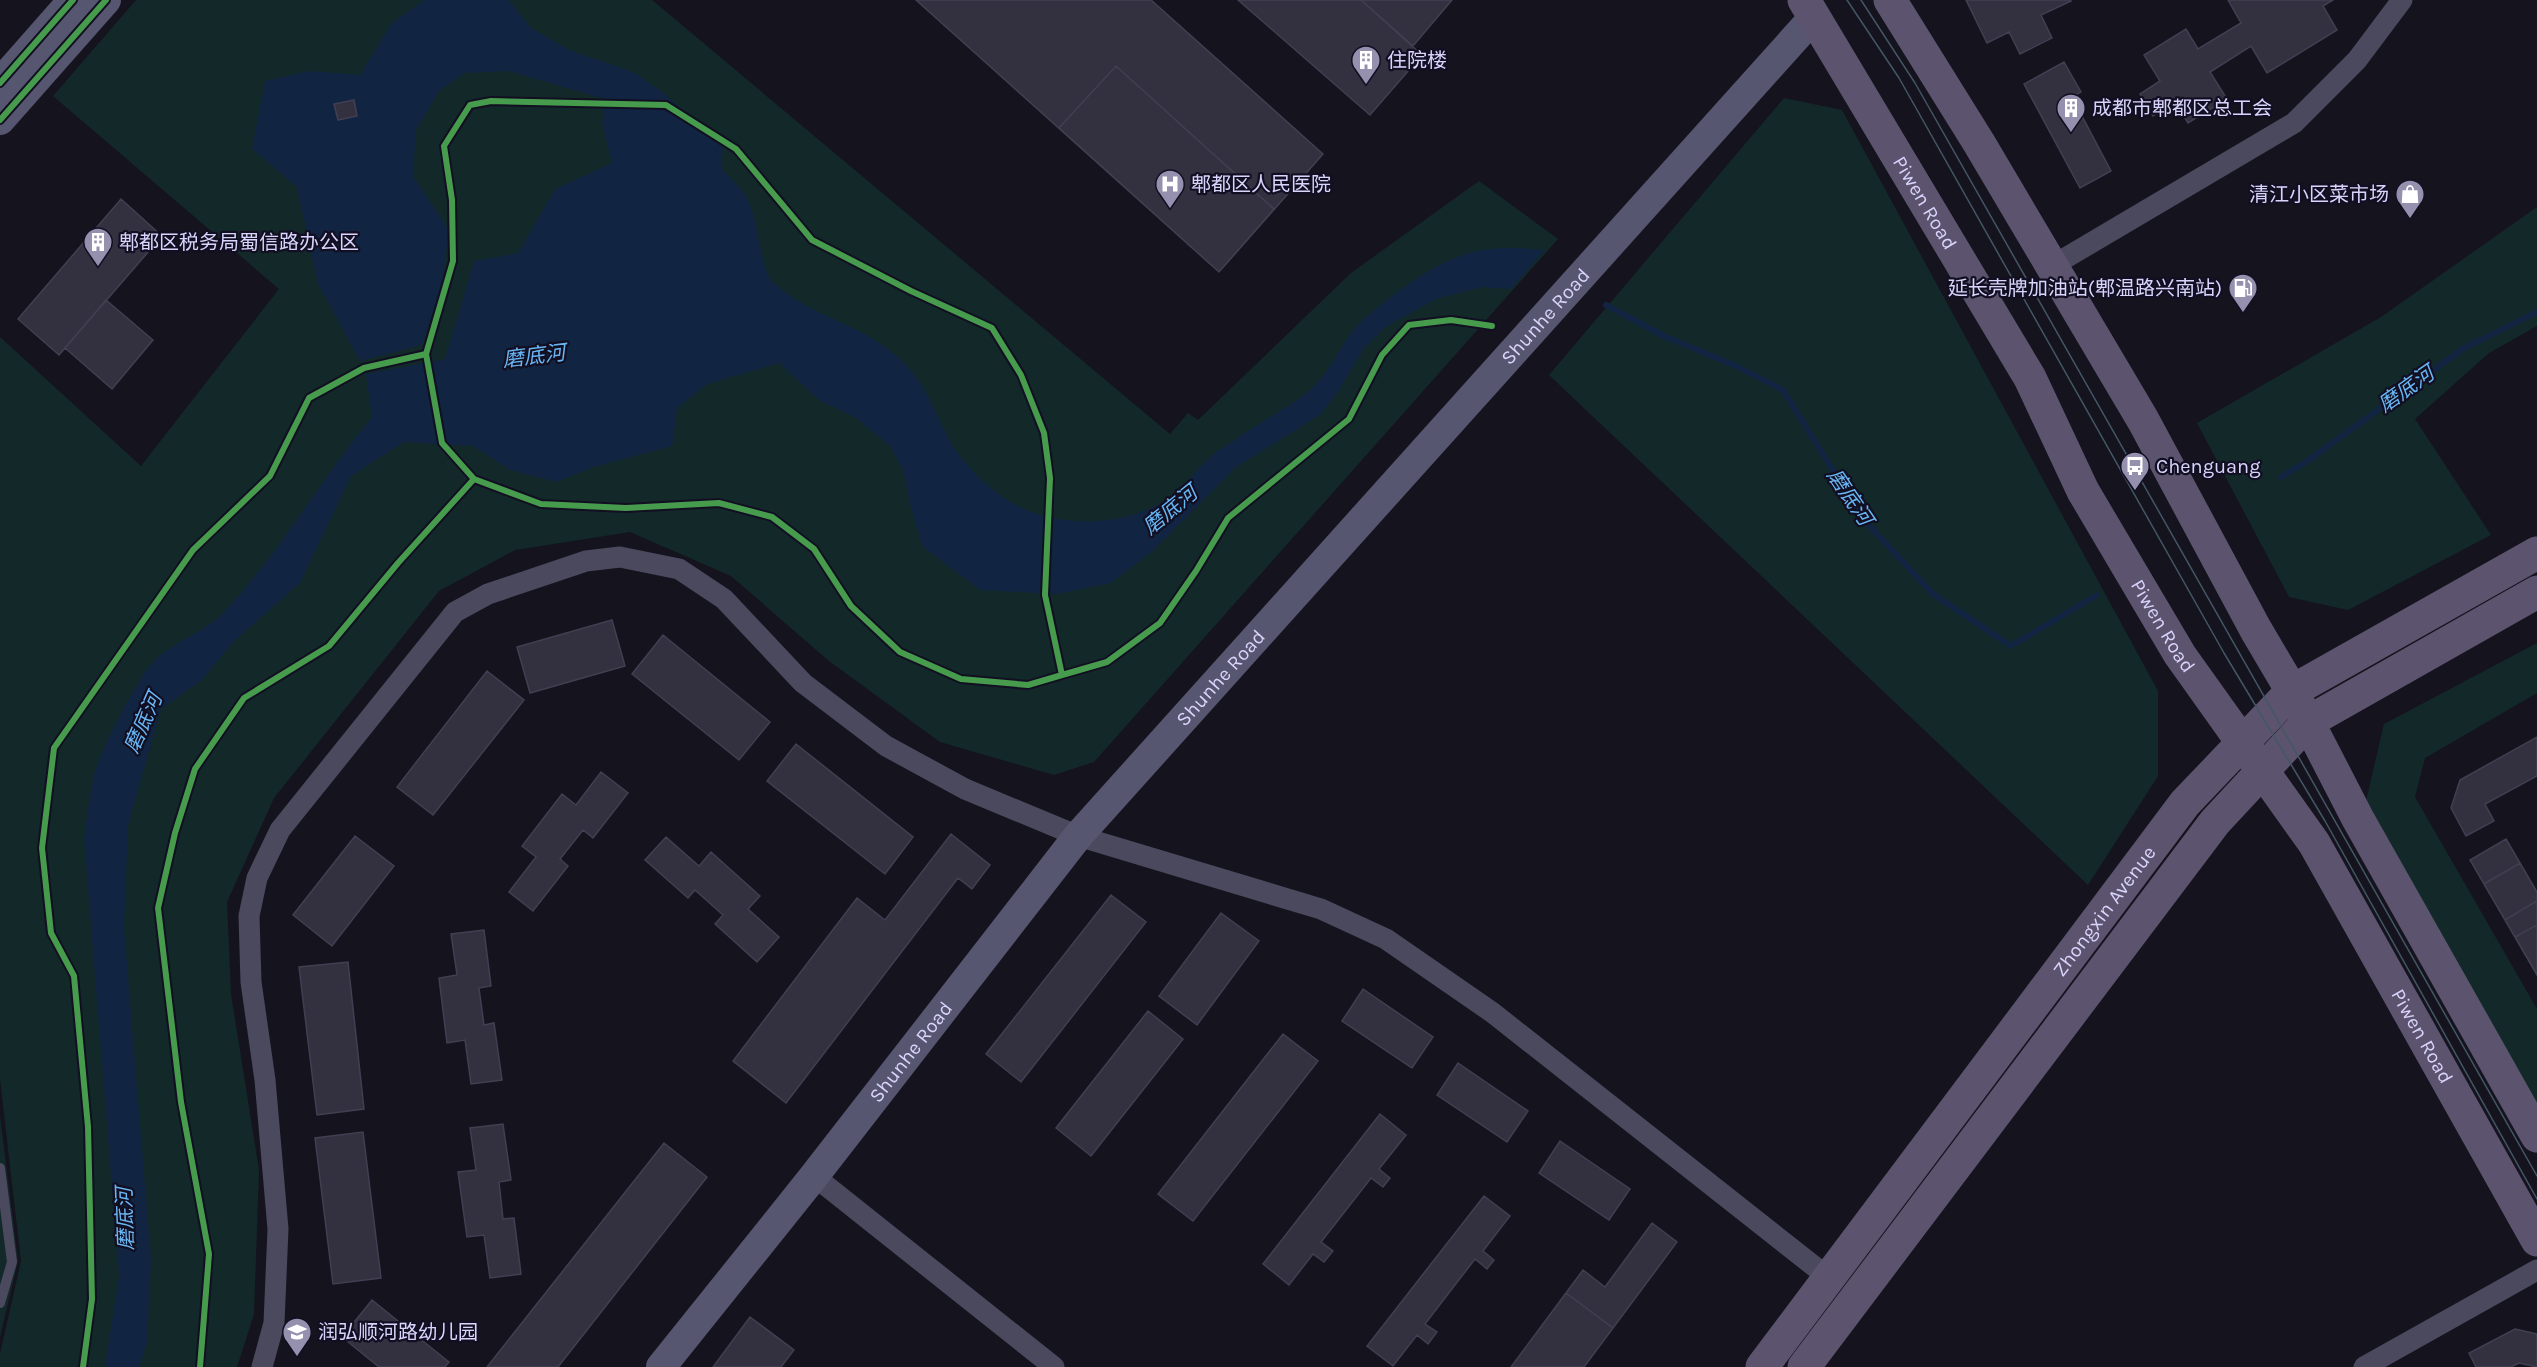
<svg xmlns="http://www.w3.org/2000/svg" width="2537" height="1367" viewBox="0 0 2537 1367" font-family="Karla,'Noto Sans SC',sans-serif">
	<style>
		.green { fill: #132929 }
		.water { fill: #112441 }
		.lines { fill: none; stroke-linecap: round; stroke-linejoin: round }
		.stream { stroke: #112441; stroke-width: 6 }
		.building { fill: #333140; stroke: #413f51; stroke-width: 1.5 }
		.lane { stroke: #4a495e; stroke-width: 10 }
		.street { stroke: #4a495e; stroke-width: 21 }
		.secondary { stroke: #575670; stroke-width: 30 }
		.primary { stroke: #5c546e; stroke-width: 33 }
		.tram { stroke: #435765; stroke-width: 1.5 }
		.cycleway-casing { stroke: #120f22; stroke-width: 10 }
		.cycleway { stroke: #469c4c; stroke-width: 6 }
		.labels { text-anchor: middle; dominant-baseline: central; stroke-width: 4.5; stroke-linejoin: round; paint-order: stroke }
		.poi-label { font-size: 20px; fill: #d8d4fc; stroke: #120f22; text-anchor: start }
		.street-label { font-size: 20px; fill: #d8d4fc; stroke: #120f22 }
		.water-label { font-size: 21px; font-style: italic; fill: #69b6f5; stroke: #120f22 }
	</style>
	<rect width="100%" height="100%" fill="#15131e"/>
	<path class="green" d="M 136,0 L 652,0 L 1170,434 L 1188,413 L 1198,420 L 1351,273 L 1479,181 L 1558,239 L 1094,762 L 1054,775 L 940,742 L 829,661 L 731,576 L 630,532 L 515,550 L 439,591 L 274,798 L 227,902 L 231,994 L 259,1170 L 254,1314 L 237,1367 L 0,1367 L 0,1354 L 21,1261 L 0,1079 L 0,337 L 141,466 L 279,289 L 53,96 Z
		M 1784,98 L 1842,110 L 2158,691 L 2158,776 L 2088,885 L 1549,375 Z
		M 2537,207 L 2537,326 L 2489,353 L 2415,419 L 2491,535 L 2348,610 L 2289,597 L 2197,423 L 2381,317 Z
		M 2537,643 L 2537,693 L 2425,758 L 2415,797 L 2537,1009 L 2537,1103 L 2365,805 L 2384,724 Z
		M 0,1116 L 18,1261 L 0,1337 Z"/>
	<path class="water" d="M 424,0 L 509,0 L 531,28 L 569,50 L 633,72 L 661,91 L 723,146 L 721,168 C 733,181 745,191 751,207 C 757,223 762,272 772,281 C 811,319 865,322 906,365 C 929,389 937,419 953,446 C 965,465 985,485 1003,497 C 1049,530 1125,529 1170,497 C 1184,487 1193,473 1205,462 C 1213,453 1226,446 1236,439 C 1263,419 1293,407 1317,383 C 1332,367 1341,345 1355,328 C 1366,315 1379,307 1392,296 C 1449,254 1474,243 1545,250 L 1511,289 L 1481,287 L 1436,299 L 1387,326 L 1364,348 L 1338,392 L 1320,415 L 1236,467 L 1155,549 L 1111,583 L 1058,594 L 980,590 L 922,546 L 910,504 L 903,470 L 890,446 L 856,418 L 819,400 L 779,363 L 707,384 L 677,408 L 672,446 L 594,467 L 556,482 L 510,470 L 473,446 L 404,442 L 351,476 L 300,583 L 234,641 L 202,680 L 161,709 L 128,825 L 124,927 L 151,1260 L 147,1342 L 139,1367 L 105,1367 L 119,1276 L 84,839 C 87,818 89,797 94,776 C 99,753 138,676 155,660 C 175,641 206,631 223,613 C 280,553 320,480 372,417 L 366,374 L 445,359 L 474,261 L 518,253 L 555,189 L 612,163 L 602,123 L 605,99 L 509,71 L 464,73 L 439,91 L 416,130 L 413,176 L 449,230 L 442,284 L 422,345 L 360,361 L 318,284 L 297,187 L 252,149 L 265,81 L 309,71 L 360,75 L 391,24 Z"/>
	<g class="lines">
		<path class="stream" d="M 1606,305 L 1664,336 L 1736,366 L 1783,390 L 1863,519 L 1933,594 L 2011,646 L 2097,595
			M 2281,477 L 2306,462 L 2464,348 L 2537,312"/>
	</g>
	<path class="building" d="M 916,0 L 1151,0 L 1323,154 L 1219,272 Z
		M 1238,0 L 1361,0 L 1422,55 L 1370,115 Z
		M 1361,0 L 1452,0 L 1413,46 Z
		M 1966,0 L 2070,0 L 2071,1 L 2041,15 L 2052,38 L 2020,54 L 2009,32 L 1987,43 Z
		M 2228,0 L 2333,0 L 2323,6 L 2337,30 L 2267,73 L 2251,46 L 2210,72 L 2227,99 L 2188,123 L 2175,102 L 2153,116 L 2140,94 L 2160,81 L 2144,55 L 2186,29 L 2198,49 L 2241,23 Z
		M 2064,62 L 2081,92 L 2072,97 L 2111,171 L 2080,188 L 2024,84 Z
		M 1116,66 L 1274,209 L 1219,272 L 1059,128 Z
		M 354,100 L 357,116 L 338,120 L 334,104 Z
		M 121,199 L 162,236 L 59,355 L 18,319 Z
		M 106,300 L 153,340 L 112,389 L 65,348 Z
		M 612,620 L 625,666 L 530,693 L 517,647 Z
		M 663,635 L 770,722 L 739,760 L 632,674 Z
		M 487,671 L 524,700 L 433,815 L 397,787 Z
		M 2537,737 L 2537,776 L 2485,804 L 2494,821 L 2466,836 L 2451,808 L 2460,780 Z
		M 796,744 L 913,837 L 885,874 L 767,781 Z
		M 601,772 L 628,793 L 593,838 L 583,830 L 560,859 L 568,866 L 533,911 L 509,892 L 536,857 L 522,846 L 562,794 L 576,805 Z
		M 951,834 L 990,865 L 972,889 L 958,878 L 786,1103 L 733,1061 L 857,898 L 885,920 Z
		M 355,836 L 394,866 L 332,946 L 293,915 Z
		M 666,837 L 699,866 L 711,852 L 760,896 L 748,909 L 779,937 L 757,962 L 715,924 L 723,915 L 695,890 L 688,898 L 645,860 Z
		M 2506,839 L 2537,892 L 2537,975 L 2470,860 Z
		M 2520,863 L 2537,892 L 2537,901 L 2505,920 L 2484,884 Z
		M 1111,895 L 1146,922 L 1021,1082 L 986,1054 Z
		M 1221,913 L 1259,941 L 1197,1025 L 1159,996 Z
		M 2537,925 L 2537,973 L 2536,973 L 2515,937 Z
		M 484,930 L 491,986 L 479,988 L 484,1025 L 494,1023 L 502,1080 L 471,1084 L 465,1040 L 447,1043 L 439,978 L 457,975 L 451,934 Z
		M 348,962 L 364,1109 L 317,1115 L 299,967 Z
		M 1363,989 L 1433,1037 L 1412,1068 L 1342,1021 Z
		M 1148,1011 L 1183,1039 L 1091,1156 L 1056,1128 Z
		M 1283,1034 L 1318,1061 L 1193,1221 L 1158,1194 Z
		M 1458,1063 L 1528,1111 L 1507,1142 L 1437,1095 Z
		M 1380,1114 L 1406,1135 L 1379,1169 L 1390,1178 L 1383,1187 L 1371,1178 L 1321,1242 L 1333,1251 L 1324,1262 L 1313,1254 L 1289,1285 L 1263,1264 Z
		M 503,1124 L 511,1180 L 499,1182 L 503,1219 L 514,1218 L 521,1274 L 490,1278 L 484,1235 L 467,1237 L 458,1172 L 476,1170 L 470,1128 Z
		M 363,1132 L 381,1278 L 333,1284 L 315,1138 Z
		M 1560,1141 L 1630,1189 L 1609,1220 L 1539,1173 Z
		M 664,1143 L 707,1177 L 558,1367 L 487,1367 Z
		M 1484,1196 L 1510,1216 L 1483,1251 L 1494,1260 L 1487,1269 L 1475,1259 L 1425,1324 L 1437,1332 L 1428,1344 L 1417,1335 L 1393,1366 L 1367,1346 Z
		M 1652,1223 L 1677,1242 L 1584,1367 L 1511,1367 L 1583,1270 L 1605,1287 Z
		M 1566,1293 L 1613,1328 L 1584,1367 L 1511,1367 Z
		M 372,1300 L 449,1362 L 445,1367 L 379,1367 L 342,1337 Z
		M 750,1317 L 794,1350 L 781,1367 L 713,1367 Z
		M 2515,1329 L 2537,1334 L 2537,1367 L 2519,1363 L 2511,1367 L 2476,1367 L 2469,1353 Z"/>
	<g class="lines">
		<path class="lane" d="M 0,1168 L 12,1262 L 0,1303"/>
		<path class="street" d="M 2052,266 L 2294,123 L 2357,60 L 2402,0
			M 814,1176 L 1054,1367
			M 262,1367 L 274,1323 L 278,1229 L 265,1080 L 251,982 L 249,916 L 257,878 L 280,830 L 455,612 L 488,594 L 586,561 L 620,557 L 679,569 L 724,599 L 803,683 L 886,746 L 965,789 L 1078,836 L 1321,909 L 1386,939 L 1493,1013 L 1829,1278
			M 2364,1367 L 2537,1270"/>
		<g class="secondary">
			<path d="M 0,83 L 73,0"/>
			<path d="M 0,120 L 106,0"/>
			<path id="s1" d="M 661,1367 L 814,1176 L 1078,836 L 1814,17"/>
		</g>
		<g class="primary">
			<path id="s2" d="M 1804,0 L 2030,378 L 2083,491 L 2180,655 L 2314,843 L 2537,1240"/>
			<path d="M 1890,0 L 1979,143 L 2143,420 L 2256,630 L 2292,691 L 2358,819 L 2537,1136"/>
			<path id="s3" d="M 1762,1367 L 2185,803 L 2292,691 L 2537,553"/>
			<path d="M 1804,1367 L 2215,822 L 2308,722 L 2537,592"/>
		</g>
		<path class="tram" d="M 1847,0 L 1899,78 L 2224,653 L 2325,821 L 2537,1199
			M 1861,0 L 1915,83 L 2537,1176"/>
		<g class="cycleway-casing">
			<path id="cycleway" d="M 0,83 L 73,0
				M 0,120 L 106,0
				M 426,354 L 442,443 L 474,479
				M 1062,675 L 1107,662 L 1160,623 L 1196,571 L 1228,518 L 1349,419 L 1382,355 L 1409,325 L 1451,320 L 1492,326
				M 83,1367 L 92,1299 L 88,1127 L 74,976 L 51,933 L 42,848 L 54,748 L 193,550 L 270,476 L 309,398 L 364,368 L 426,354 L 453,261 L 452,200 L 444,146 L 470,105 L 491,101 L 666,105 L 736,149 L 812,240 L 911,291 L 992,328 L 1021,375 L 1044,433 L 1050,478 L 1045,595 L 1062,675 L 1028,685 L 961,679 L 900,652 L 851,606 L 814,549 L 772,517 L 719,503 L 626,508 L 541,504 L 474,479 L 398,563 L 329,646 L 244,698 L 195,769 L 175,833 L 158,908 L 181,1102 L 209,1254 L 200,1367"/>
		</g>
		<use href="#cycleway" class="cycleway"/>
	</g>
	<defs>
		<g id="building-pin" transform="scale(1.5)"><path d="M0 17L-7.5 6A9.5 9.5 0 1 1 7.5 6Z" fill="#9490ae" stroke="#120f22"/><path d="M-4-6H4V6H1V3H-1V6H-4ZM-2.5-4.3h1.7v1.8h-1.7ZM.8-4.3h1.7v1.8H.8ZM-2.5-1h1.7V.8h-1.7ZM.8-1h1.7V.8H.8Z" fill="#fff"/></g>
		<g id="hospital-pin" transform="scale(1.5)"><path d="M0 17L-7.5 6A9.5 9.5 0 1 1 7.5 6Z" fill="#9490ae" stroke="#120f22"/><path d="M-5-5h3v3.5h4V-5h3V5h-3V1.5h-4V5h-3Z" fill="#fff"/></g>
		<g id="shop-pin" transform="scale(1.5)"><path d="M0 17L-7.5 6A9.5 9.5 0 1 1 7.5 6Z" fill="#9490ae" stroke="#120f22"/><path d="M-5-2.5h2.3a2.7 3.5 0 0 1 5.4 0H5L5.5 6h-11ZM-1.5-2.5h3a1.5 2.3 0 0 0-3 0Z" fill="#fff"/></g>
		<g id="fuel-pin" transform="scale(1.5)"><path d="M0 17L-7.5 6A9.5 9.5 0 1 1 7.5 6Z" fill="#9490ae" stroke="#120f22"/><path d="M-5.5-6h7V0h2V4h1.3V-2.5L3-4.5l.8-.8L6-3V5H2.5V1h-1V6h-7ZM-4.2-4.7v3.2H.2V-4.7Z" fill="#fff"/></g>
		<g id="bus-pin" transform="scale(1.5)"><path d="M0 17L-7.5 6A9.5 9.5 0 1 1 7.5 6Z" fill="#9490ae" stroke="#120f22"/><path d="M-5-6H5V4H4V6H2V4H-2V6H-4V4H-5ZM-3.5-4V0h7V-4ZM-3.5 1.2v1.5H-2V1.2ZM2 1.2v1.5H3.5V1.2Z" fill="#fff"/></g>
		<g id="school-pin" transform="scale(1.5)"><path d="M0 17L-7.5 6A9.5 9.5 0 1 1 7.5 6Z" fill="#9490ae" stroke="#120f22"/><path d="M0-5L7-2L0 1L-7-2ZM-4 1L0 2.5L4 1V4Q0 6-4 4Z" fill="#fff"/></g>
	</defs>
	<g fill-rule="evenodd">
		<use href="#building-pin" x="1366" y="60"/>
		<use href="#building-pin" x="2071" y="108"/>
		<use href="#hospital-pin" x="1170" y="184"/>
		<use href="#shop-pin" x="2410" y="194"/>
		<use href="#building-pin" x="98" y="242"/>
		<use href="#fuel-pin" x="2243" y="288"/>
		<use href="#bus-pin" x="2135" y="466"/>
		<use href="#school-pin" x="297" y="1332"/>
	</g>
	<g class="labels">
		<g class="poi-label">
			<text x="1387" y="60">住院楼</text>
			<text x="2092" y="108">成都市郫都区总工会</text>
			<text x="1191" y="184">郫都区人民医院</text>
			<text x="2389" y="194" text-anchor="end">清江小区菜市场</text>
			<text x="119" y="242">郫都区税务局蜀信路办公区</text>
			<text x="2222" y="288" text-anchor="end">延长壳牌加油站(郫温路兴南站)</text>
			<text x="2156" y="466">Chenguang</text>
			<text x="318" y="1332">润弘顺河路幼儿园</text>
		</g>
		<g class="street-label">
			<text stroke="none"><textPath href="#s2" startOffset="236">Piwen Road</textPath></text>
			<text stroke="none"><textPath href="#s1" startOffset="1374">Shunhe Road</textPath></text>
			<text stroke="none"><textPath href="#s2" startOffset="722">Piwen Road</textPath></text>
			<text stroke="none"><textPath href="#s1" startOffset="888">Shunhe Road</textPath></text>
			<text stroke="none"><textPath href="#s3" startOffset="570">Zhongxin Avenue</textPath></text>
			<text stroke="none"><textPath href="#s2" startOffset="1208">Piwen Road</textPath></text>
			<text stroke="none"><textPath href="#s1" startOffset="402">Shunhe Road</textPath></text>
		</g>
		<g class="water-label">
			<text transform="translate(534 356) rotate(-7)">磨底河</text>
			<text transform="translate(2406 389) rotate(-35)">磨底河</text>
			<text transform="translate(1850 497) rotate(56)">磨底河</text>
			<text transform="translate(1170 510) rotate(-39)">磨底河</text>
			<text transform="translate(143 723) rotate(-66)">磨底河</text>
			<text transform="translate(125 1219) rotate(-92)">磨底河</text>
		</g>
	</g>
</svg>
